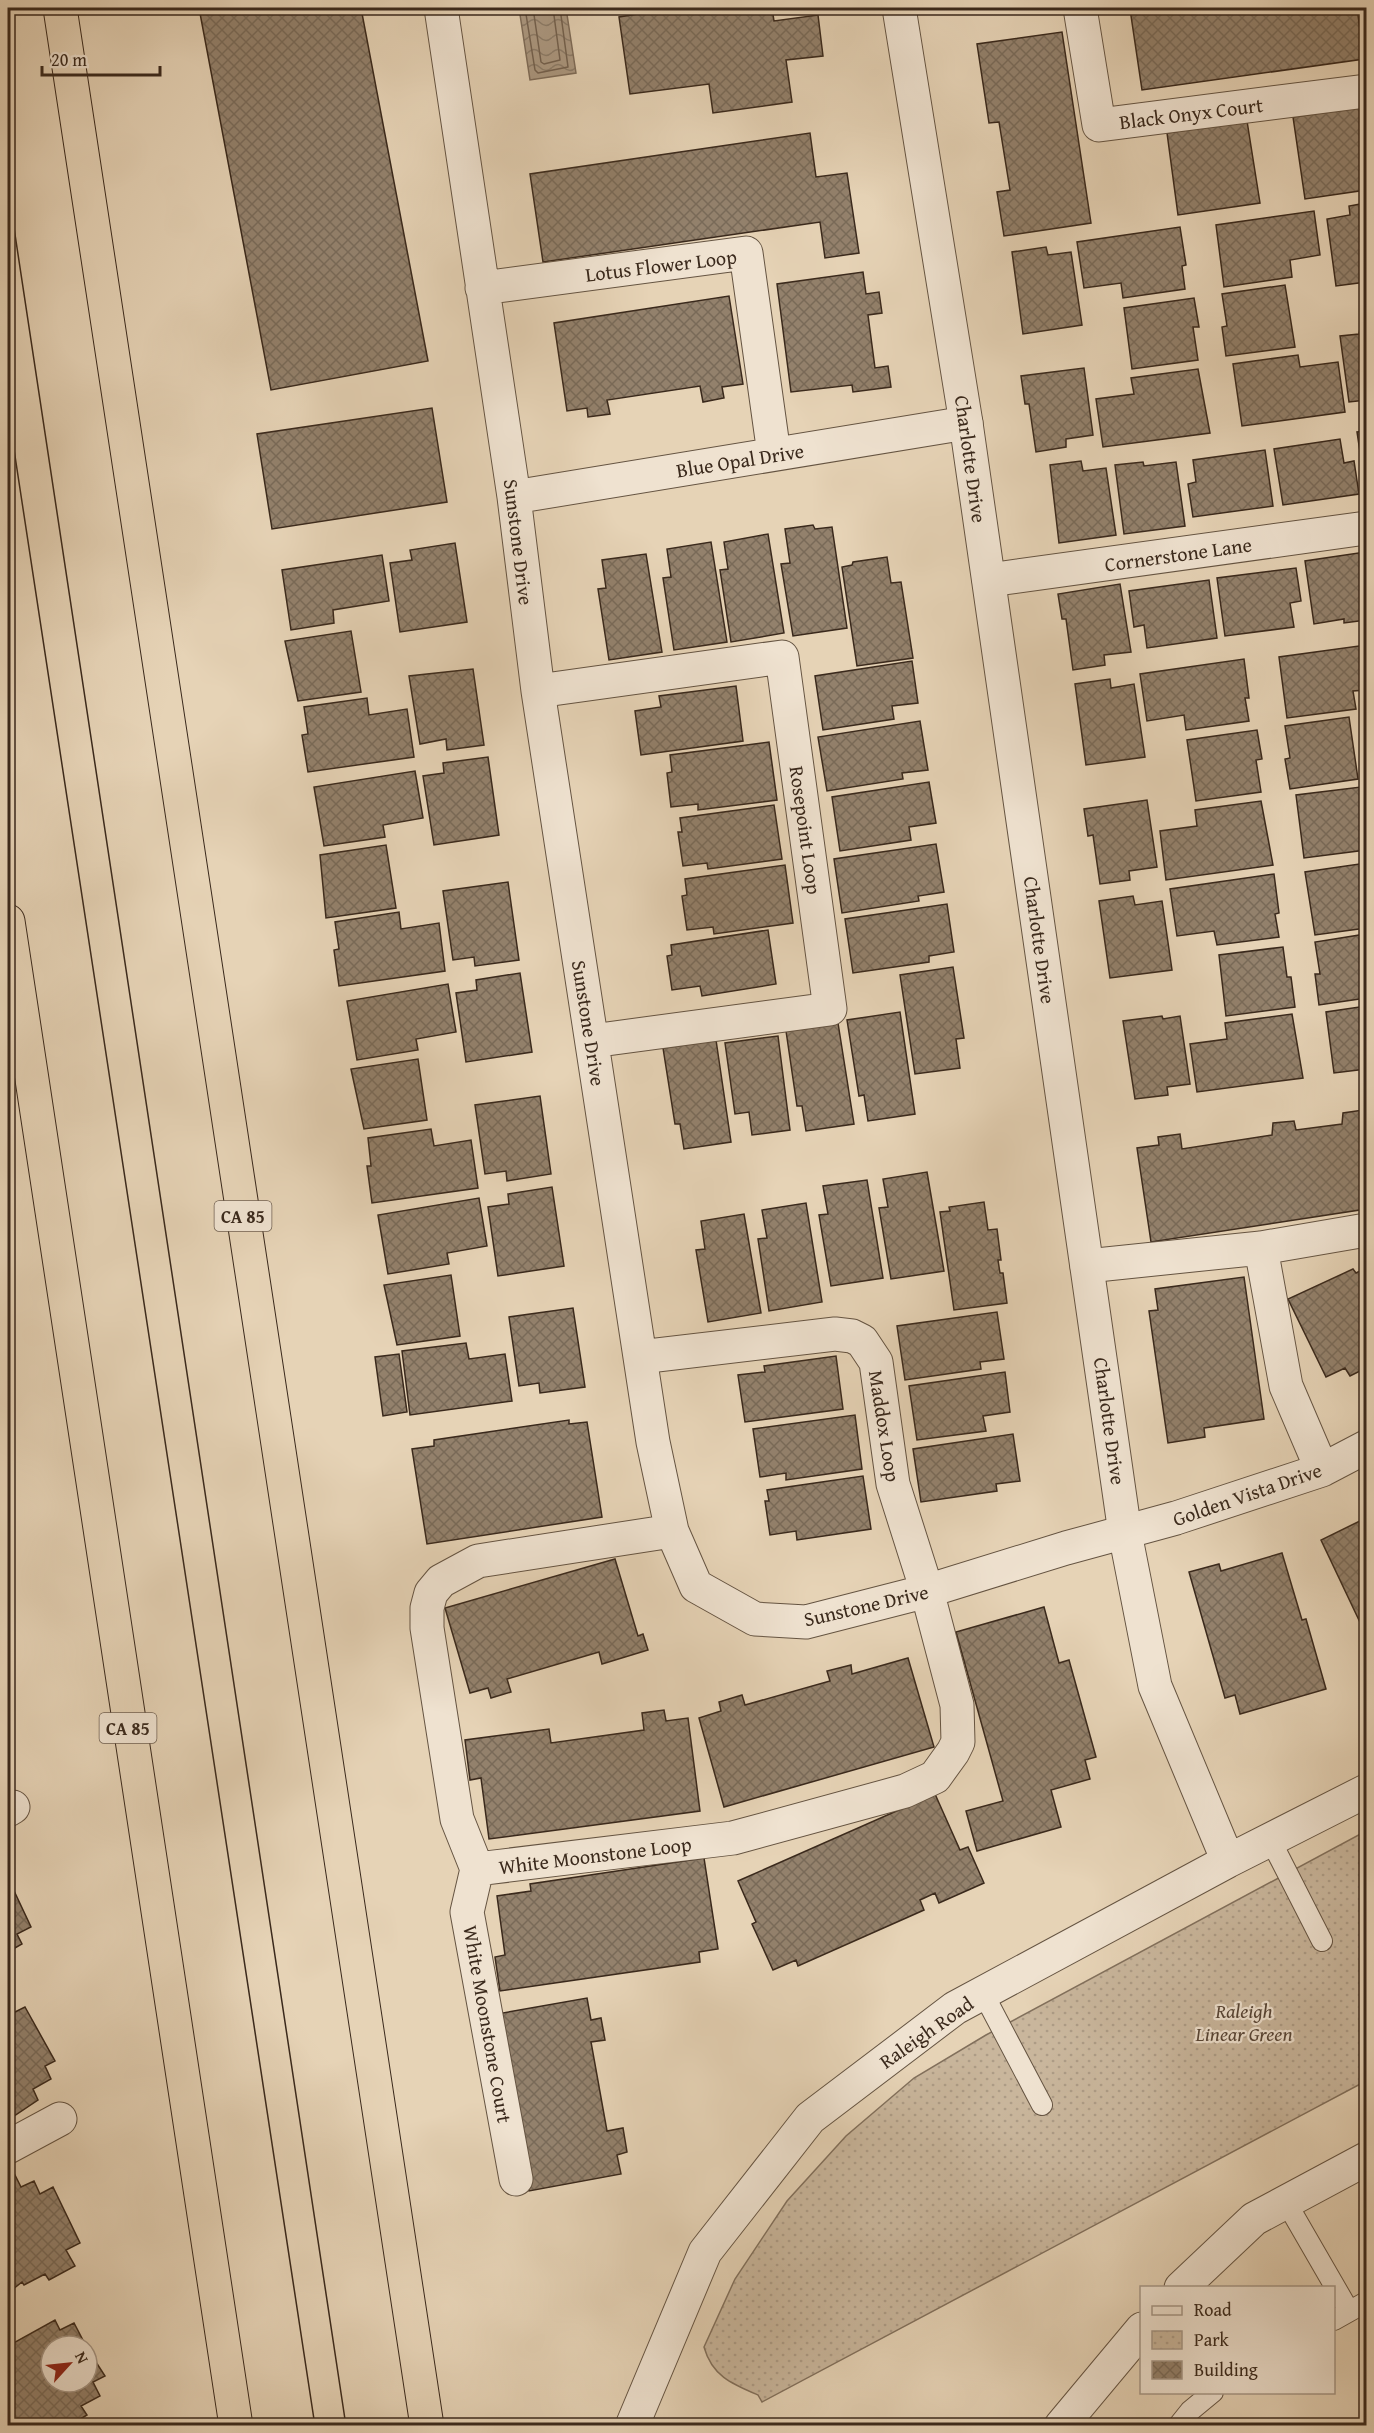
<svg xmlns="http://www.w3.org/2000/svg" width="1374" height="2433" viewBox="0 0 1374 2433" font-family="'Gentium Book Plus',serif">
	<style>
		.park { fill: url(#park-dots); stroke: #82705c; stroke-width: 1.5 }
		.water { fill: url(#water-waves); stroke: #7e6c59; stroke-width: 1.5 }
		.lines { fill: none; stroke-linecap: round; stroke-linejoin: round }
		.shore { stroke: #73614f; stroke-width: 1.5 }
		.building { fill: url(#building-cross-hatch); stroke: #3a291c; stroke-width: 1.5 }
		.service-casing { stroke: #655442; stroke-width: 22 }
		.minor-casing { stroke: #655442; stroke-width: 35 }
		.tertiary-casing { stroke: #655442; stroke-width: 35 }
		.motorway-casing { stroke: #3a291c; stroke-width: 35 }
		.service { stroke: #efe2d0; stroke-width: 20 }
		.minor { stroke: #efe2d0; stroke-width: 33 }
		.tertiary { stroke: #efe2d0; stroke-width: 33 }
		.motorway { stroke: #e6d3b6; stroke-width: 33 }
		.tram { stroke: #3a291c; stroke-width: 1.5 }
		.labels { text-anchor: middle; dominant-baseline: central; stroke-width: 4.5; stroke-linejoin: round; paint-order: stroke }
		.shield { fill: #efe2d0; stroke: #706052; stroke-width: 1.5 }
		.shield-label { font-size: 18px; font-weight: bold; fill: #3a291c }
		.street-label { font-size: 20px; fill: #3a291c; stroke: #efe2d0 }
		.park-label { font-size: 20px; font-style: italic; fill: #574536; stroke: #efe2d0 }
	</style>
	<defs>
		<pattern id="park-dots" width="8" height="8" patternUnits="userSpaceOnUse" patternTransform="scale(1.5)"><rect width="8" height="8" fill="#c9b69c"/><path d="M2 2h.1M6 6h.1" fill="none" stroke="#ad9c86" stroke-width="1.8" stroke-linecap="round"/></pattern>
		<pattern id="water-waves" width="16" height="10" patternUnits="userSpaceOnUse" patternTransform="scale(1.5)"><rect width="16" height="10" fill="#ac9982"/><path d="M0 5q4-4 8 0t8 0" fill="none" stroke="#8d7d6a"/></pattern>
		<pattern id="building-cross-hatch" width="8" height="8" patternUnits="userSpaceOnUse" patternTransform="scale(1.5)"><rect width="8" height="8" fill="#93816c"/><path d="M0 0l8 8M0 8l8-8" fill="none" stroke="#796a58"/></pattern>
	</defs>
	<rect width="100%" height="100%" fill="#e6d3b6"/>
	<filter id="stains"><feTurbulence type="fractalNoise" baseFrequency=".00333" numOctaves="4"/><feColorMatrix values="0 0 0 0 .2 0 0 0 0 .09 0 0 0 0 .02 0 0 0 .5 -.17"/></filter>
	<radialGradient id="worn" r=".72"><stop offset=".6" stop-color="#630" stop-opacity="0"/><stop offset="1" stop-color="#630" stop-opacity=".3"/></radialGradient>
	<path class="park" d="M 1366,1831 L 1366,2081 L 762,2402 L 758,2395 C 732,2384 712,2376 704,2347 L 735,2279 L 787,2201 L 846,2136 L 914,2078 L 986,2035 Z"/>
	<path class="water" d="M 519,8 L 566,8 L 576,73 L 530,80 Z"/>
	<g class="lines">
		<path class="shore" d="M 525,8 L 535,70 L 538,73 L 568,67 L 560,8
			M 533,8 L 541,62 L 544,64 L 560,60 L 553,8"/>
	</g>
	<path class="building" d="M 199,8 L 361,8 L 428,361 L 271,390 Z
		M 677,8 L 772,8 L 774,21 L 818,15 L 823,56 L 786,60 L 792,102 L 713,113 L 709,84 L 630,94 L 619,17 Z
		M 1170,8 L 1171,12 L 1205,8 L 1357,8 L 1364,59 L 1142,90 L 1130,9 Z
		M 1062,32 L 1091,223 L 1004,236 L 997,192 L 1010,190 L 999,122 L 989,123 L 977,44 Z
		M 1366,106 L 1366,190 L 1305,199 L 1293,117 Z
		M 1247,121 L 1260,203 L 1178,215 L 1167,133 Z
		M 810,133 L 816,177 L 847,173 L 859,253 L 825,258 L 820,222 L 543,262 L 530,174 Z
		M 1366,203 L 1366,282 L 1336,286 L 1327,219 L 1350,215 L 1349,206 Z
		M 1314,211 L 1320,255 L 1290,260 L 1292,277 L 1224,287 L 1216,225 Z
		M 1180,227 L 1186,265 L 1182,266 L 1185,289 L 1123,298 L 1121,283 L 1084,288 L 1077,242 Z
		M 1046,247 L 1048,255 L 1071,252 L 1082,325 L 1023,334 L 1012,252 Z
		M 863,272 L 866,294 L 879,292 L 882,313 L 868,315 L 875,368 L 888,366 L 891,387 L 853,392 L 852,385 L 791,392 L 777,284 Z
		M 1285,285 L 1295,347 L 1226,356 L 1222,327 L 1227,326 L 1222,294 Z
		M 729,296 L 743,384 L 722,387 L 724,398 L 703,402 L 700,386 L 607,400 L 610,414 L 588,417 L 587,408 L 567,411 L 554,323 Z
		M 1194,298 L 1199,327 L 1193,327 L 1198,360 L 1132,369 L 1124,308 Z
		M 1366,328 L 1366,400 L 1349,402 L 1340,336 L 1359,334 L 1360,329 Z
		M 1298,355 L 1300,367 L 1338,362 L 1345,412 L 1242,426 L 1233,364 Z
		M 1084,368 L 1093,435 L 1066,439 L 1066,447 L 1036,452 L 1029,404 L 1025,404 L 1021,376 Z
		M 1198,369 L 1210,433 L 1103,447 L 1096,399 L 1134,394 L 1131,378 Z
		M 432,408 L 447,502 L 272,529 L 257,434 Z
		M 1366,431 L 1366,492 L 1357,432 Z
		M 1340,439 L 1344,463 L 1354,461 L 1359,494 L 1283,505 L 1274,449 Z
		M 1265,450 L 1273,506 L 1193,517 L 1188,484 L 1196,482 L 1193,460 Z
		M 1081,461 L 1083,471 L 1106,468 L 1116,535 L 1059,543 L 1050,465 Z
		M 1143,462 L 1144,466 L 1176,462 L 1185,526 L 1124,534 L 1115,465 Z
		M 813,525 L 815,529 L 832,527 L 847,628 L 793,636 L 781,564 L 790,563 L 785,529 Z
		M 768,534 L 784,633 L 731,642 L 720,570 L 728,569 L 724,542 Z
		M 711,542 L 727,642 L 674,650 L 663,578 L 671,577 L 667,549 Z
		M 455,543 L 467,622 L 400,632 L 390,563 L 412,560 L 410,550 Z
		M 1365,552 L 1366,620 L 1344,623 L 1344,619 L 1314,624 L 1305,561 Z
		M 646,554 L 662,652 L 609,660 L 598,589 L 606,588 L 602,560 Z
		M 382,555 L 389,601 L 333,610 L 334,623 L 291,630 L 282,570 Z
		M 887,557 L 891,583 L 901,582 L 913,658 L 857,666 L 842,567 L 852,565 L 853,562 Z
		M 1296,568 L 1301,601 L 1290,603 L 1294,627 L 1225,636 L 1217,578 Z
		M 1209,580 L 1217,638 L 1147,648 L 1144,625 L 1134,627 L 1129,591 Z
		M 1120,584 L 1131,652 L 1104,655 L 1105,665 L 1073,670 L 1066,619 L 1062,619 L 1058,594 Z
		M 351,631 L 361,692 L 298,701 L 285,641 Z
		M 1366,645 L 1366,690 L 1353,691 L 1356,709 L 1287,718 L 1279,657 Z
		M 1244,659 L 1249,698 L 1245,698 L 1249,721 L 1186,730 L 1184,715 L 1147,721 L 1140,674 Z
		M 912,661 L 918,703 L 892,706 L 894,719 L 823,730 L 815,676 Z
		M 473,669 L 484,745 L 447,750 L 446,739 L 420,744 L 409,676 Z
		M 1110,679 L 1111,688 L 1134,684 L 1145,757 L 1086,765 L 1075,684 Z
		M 736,686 L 743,741 L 641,755 L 635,711 L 661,707 L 659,696 Z
		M 367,698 L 369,715 L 407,709 L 414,757 L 308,772 L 302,735 L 308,734 L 304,707 Z
		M 1349,717 L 1358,779 L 1290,789 L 1285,759 L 1290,758 L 1285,726 Z
		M 920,721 L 928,770 L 902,773 L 903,779 L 827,791 L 818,737 Z
		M 1257,730 L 1262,759 L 1256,760 L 1261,792 L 1196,801 L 1187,740 Z
		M 769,742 L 777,800 L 698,810 L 698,804 L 671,807 L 667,773 L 672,772 L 670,755 Z
		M 488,757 L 499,835 L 434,845 L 423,776 L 444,773 L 443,763 Z
		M 415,771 L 423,818 L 383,825 L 385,837 L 324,846 L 314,787 Z
		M 929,782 L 936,823 L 909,827 L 911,840 L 840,851 L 832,797 Z
		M 1361,787 L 1363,799 L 1366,799 L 1366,850 L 1304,858 L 1296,795 Z
		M 1147,800 L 1157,867 L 1129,871 L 1130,880 L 1100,884 L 1093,835 L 1088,836 L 1084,809 Z
		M 1261,801 L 1273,865 L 1166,880 L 1160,831 L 1197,826 L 1195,810 Z
		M 774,805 L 782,859 L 708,869 L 707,863 L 683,866 L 678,832 L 682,832 L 680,818 Z
		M 936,844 L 944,892 L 918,896 L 919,901 L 842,913 L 834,859 Z
		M 386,845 L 396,908 L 326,918 L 320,855 Z
		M 1366,863 L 1366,928 L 1315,935 L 1305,872 Z
		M 785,865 L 793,923 L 714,934 L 713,927 L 687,930 L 682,896 L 687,895 L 685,879 Z
		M 1274,874 L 1279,913 L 1275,914 L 1279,937 L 1217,945 L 1214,931 L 1177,936 L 1170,889 Z
		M 508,882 L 519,960 L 475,966 L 474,957 L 453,960 L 443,891 Z
		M 1133,896 L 1135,905 L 1162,901 L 1172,970 L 1110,978 L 1099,901 Z
		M 947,904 L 954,952 L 929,956 L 929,962 L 853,973 L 845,919 Z
		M 399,912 L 401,929 L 439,923 L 445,971 L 339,986 L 334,950 L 339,949 L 335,922 Z
		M 768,930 L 776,984 L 702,996 L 700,986 L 672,990 L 667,956 L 672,955 L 671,945 Z
		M 1366,934 L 1366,998 L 1319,1005 L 1315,974 L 1320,974 L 1315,942 Z
		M 1283,947 L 1287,977 L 1291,977 L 1295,1007 L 1226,1016 L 1219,955 Z
		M 953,967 L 964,1038 L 956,1039 L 960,1068 L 915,1074 L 900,975 Z
		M 520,973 L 532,1052 L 466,1062 L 456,993 L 477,990 L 476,980 Z
		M 448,984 L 456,1032 L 416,1039 L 418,1050 L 357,1060 L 347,1001 Z
		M 1366,1006 L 1366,1069 L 1334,1073 L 1326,1012 Z
		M 900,1012 L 915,1114 L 868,1121 L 864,1095 L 859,1096 L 847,1020 Z
		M 1292,1014 L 1303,1078 L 1197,1092 L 1190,1044 L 1227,1039 L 1225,1023 Z
		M 1162,1016 L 1163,1019 L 1180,1016 L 1190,1084 L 1167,1087 L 1168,1095 L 1135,1099 L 1123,1021 Z
		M 838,1023 L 854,1124 L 806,1131 L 802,1106 L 797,1106 L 786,1031 Z
		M 778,1036 L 790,1130 L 752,1135 L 749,1112 L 735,1114 L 725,1043 Z
		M 716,1040 L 731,1142 L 684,1149 L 680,1124 L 675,1124 L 663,1048 Z
		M 418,1059 L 427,1120 L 364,1129 L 351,1069 Z
		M 540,1096 L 551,1174 L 507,1181 L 506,1171 L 485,1174 L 475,1105 Z
		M 1363,1110 L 1366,1120 L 1366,1209 L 1151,1242 L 1137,1148 L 1159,1145 L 1158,1137 L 1180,1134 L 1182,1149 L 1272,1135 L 1273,1123 L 1294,1121 L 1296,1130 L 1342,1124 L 1343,1113 Z
		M 431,1129 L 434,1146 L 471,1140 L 478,1188 L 372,1203 L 367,1166 L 371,1166 L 368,1138 Z
		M 927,1172 L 944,1271 L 891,1279 L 879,1208 L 888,1207 L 883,1179 Z
		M 867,1180 L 883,1278 L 831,1286 L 819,1215 L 828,1214 L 823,1186 Z
		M 552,1187 L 564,1266 L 498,1276 L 488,1207 L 509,1204 L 508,1194 Z
		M 479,1198 L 487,1246 L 447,1253 L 449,1264 L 388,1274 L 378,1215 Z
		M 984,1202 L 988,1230 L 997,1229 L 1001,1260 L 998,1260 L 1000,1273 L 1003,1273 L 1007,1303 L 954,1310 L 940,1212 L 950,1211 L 949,1207 Z
		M 806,1203 L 822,1302 L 769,1311 L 758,1239 L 767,1238 L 762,1210 Z
		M 744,1214 L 761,1313 L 708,1322 L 696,1250 L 705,1249 L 701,1221 Z
		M 1366,1268 L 1366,1368 L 1350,1376 L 1345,1368 L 1326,1377 L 1288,1299 L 1353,1269 L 1356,1273 Z
		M 451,1275 L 460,1336 L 397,1345 L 384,1285 Z
		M 1244,1277 L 1264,1419 L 1204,1428 L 1205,1437 L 1168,1443 L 1149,1311 L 1158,1310 L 1155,1289 Z
		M 573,1308 L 585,1387 L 540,1393 L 539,1383 L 519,1386 L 509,1317 Z
		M 997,1312 L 1004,1359 L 980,1362 L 981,1369 L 905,1380 L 897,1326 Z
		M 466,1343 L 469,1359 L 505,1354 L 512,1401 L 410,1415 L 402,1351 Z
		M 399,1354 L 407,1412 L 383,1416 L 375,1357 Z
		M 836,1356 L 843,1409 L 745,1422 L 738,1375 L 765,1372 L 764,1366 Z
		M 1005,1372 L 1010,1412 L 983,1416 L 986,1431 L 917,1440 L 909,1386 Z
		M 855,1415 L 862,1469 L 786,1480 L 786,1473 L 760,1477 L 753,1429 Z
		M 569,1420 L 569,1424 L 587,1422 L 602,1517 L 427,1544 L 412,1449 L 434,1446 L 434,1440 Z
		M 1013,1434 L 1020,1481 L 996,1484 L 997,1491 L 921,1502 L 913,1449 Z
		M 863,1476 L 871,1529 L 797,1540 L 796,1531 L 770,1535 L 765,1501 L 769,1501 L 767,1490 Z
		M 1366,1518 L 1366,1635 L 1321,1540 Z
		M 1282,1553 L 1302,1620 L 1306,1619 L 1326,1689 L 1240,1714 L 1235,1695 L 1225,1698 L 1189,1572 L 1219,1564 L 1221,1571 Z
		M 615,1559 L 638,1636 L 643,1634 L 648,1650 L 602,1664 L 599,1652 L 507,1679 L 511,1692 L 491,1698 L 488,1688 L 470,1693 L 445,1608 Z
		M 1044,1607 L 1059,1663 L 1069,1660 L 1096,1757 L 1085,1760 L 1090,1779 L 1051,1790 L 1061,1827 L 977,1851 L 966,1811 L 1003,1801 L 956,1632 Z
		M 908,1658 L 934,1747 L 724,1807 L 699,1718 L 721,1711 L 719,1702 L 742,1695 L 745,1705 L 830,1681 L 827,1671 L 851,1665 L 852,1674 Z
		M 664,1710 L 666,1721 L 688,1718 L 700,1811 L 489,1839 L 481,1778 L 470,1780 L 465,1740 L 549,1729 L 551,1743 L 644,1730 L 642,1713 Z
		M 935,1794 L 960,1850 L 968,1847 L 984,1883 L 939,1903 L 935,1893 L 920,1900 L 924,1910 L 798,1966 L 796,1960 L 773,1970 L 752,1924 L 756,1922 L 738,1881 Z
		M 704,1858 L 718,1949 L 699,1952 L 700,1962 L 500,1991 L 495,1957 L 505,1955 L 497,1896 L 531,1891 L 530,1884 Z
		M 8,1878 L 31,1927 L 17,1934 L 22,1944 L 8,1952 Z
		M 587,1998 L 591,2020 L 601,2018 L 605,2040 L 591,2042 L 607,2131 L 623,2128 L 627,2152 L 617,2155 L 621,2174 L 529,2191 L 497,2014 Z
		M 25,2007 L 55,2061 L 45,2066 L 51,2079 L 33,2089 L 38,2100 L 8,2120 L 8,2008 L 11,2014 Z
		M 14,2173 L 21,2187 L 34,2181 L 40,2194 L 53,2187 L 80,2243 L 66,2250 L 75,2266 L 49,2280 L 45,2274 L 24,2285 L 22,2282 L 8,2293 L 8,2176 Z
		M 55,2320 L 60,2330 L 74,2323 L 86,2346 L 51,2346 L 51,2382 L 87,2382 L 87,2348 L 105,2376 L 93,2382 L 100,2396 L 81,2406 L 87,2415 L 69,2426 L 8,2426 L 8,2352 L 10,2351 L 8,2346 Z"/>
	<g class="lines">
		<g class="service-casing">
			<path id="service" d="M 1270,1839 L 1322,1941
				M 983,1993 L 1042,2105
				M 1286,2202 L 1349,2311
				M 1334,2320 L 1366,2302
				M 1178,2426 L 1190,2411 L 1213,2392"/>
		</g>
		<g class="minor-casing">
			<path id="minor" d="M 441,8 L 514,497 L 538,691 L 653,1442 L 672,1531 L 696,1586 L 755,1619 L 806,1622 L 927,1591 L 1066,1548 L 1176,1518 L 1322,1470 L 1366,1447
				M 1080,8 L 1099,125 L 1366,91
				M 482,288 L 746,253 L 774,454
				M 514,497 L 966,423
				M 989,580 L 1366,528
				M 538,691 L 782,657 L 830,1009 L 592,1041
				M 1261,1248 L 1286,1386 L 1322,1470
				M 1087,1266 L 1261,1248 L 1366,1230
				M 8,1810 L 13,1807
				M 477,1869 L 733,1838 L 905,1791 L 935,1777 L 953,1752 L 958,1742 L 957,1705 L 927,1591 L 893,1484 L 876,1362 L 862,1341 L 852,1336 L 835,1334 L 640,1357
				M 477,1869 L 457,1819 L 427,1628 L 427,1608 L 431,1593 L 441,1581 L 478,1561 L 672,1531
				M 477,1869 L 467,1912 L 516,2179
				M 8,2147 L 60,2119"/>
		</g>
		<g class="tertiary-casing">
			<path id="tertiary" d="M 899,8 L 966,423 L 1125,1533 L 1155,1686 L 1228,1861
				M 1181,2288 L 1254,2219 L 1366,2159
				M 632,2426 L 705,2252 L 810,2118 L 955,2008 L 1228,1861 L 1366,1791
				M 1061,2426 L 1142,2329"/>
		</g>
		<g class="motorway-casing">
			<path id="motorway" d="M 60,8 L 427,2426
				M 8,921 L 236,2426"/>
		</g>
		<use href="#service" class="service"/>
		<use href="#minor" class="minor"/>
		<use href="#tertiary" class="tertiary"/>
		<use href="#motorway" class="motorway"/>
		<path class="tram" d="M 8,188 L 346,2426
			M 8,410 L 315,2426"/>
	</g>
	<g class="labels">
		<g class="shield">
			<rect x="214.5" y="1201" width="57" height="30" rx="4.5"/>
			<rect x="99.5" y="1713" width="57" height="30" rx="4.5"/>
		</g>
		<g class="shield-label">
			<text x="243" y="1216">CA 85</text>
			<text x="128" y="1728">CA 85</text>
		</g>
		<g class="street-label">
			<text transform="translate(1191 113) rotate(-7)">Black Onyx Court</text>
			<text transform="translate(661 265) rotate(-7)">Lotus Flower Loop</text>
			<text transform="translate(971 459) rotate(82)">Charlotte Drive</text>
			<text transform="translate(740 460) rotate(-9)">Blue Opal Drive</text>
			<text transform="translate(519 542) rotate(83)">Sunstone Drive</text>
			<text transform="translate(1178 554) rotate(-8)">Cornerstone Lane</text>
			<text transform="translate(806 830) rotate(82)">Rosepoint Loop</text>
			<text transform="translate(1040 940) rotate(82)">Charlotte Drive</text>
			<text transform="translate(589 1023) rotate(81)">Sunstone Drive</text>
			<text transform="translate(1110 1421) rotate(82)">Charlotte Drive</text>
			<text transform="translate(885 1426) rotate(81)">Maddox Loop</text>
			<text transform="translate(1247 1494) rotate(-19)">Golden Vista Drive</text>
			<text transform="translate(866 1605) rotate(-13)">Sunstone Drive</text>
			<text transform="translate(595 1855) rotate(-7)">White Moonstone Loop</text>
			<text transform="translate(488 2024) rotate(80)">White Moonstone Court</text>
			<text transform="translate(926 2032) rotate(-35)">Raleigh Road</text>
		</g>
		<g class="park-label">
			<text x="1244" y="2010">Raleigh<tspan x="1244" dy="23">Linear Green</tspan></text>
		</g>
	</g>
	<rect width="1374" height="2433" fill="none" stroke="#e6d3b6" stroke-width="30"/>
	<rect x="9" y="9" width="1356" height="2415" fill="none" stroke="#3a291c" stroke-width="3"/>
	<rect x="15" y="15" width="1344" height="2403" fill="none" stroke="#3a291c" stroke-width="1.5"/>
	<rect x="1140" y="2286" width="195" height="108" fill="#efe2d0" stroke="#a79888" stroke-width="1.5"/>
	<rect x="1152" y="2306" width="30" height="9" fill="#efe2d0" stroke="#a79888" stroke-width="1.5"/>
	<text x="1194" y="2316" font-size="18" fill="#3a291c">Road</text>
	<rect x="1152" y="2331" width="30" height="18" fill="url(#park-dots)" stroke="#a79888" stroke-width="1.5"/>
	<text x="1194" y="2346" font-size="18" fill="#3a291c">Park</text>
	<rect x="1152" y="2361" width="30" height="18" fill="url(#building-cross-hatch)" stroke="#a79888" stroke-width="1.5"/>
	<text x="1194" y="2376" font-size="18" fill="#3a291c">Building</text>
	<g transform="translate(69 2364) rotate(63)"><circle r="28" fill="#efe2d0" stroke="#a79888" stroke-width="1.5"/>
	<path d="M0-4.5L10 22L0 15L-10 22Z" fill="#8f2418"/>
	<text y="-9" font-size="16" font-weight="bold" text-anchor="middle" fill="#3a291c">N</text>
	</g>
	<path d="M42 66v9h118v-9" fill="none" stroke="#3a291c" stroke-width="3"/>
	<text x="51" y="66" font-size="18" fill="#3a291c" stroke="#efe2d0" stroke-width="4.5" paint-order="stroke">20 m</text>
	<rect width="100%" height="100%" filter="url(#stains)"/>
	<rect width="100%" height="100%" fill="url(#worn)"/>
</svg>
